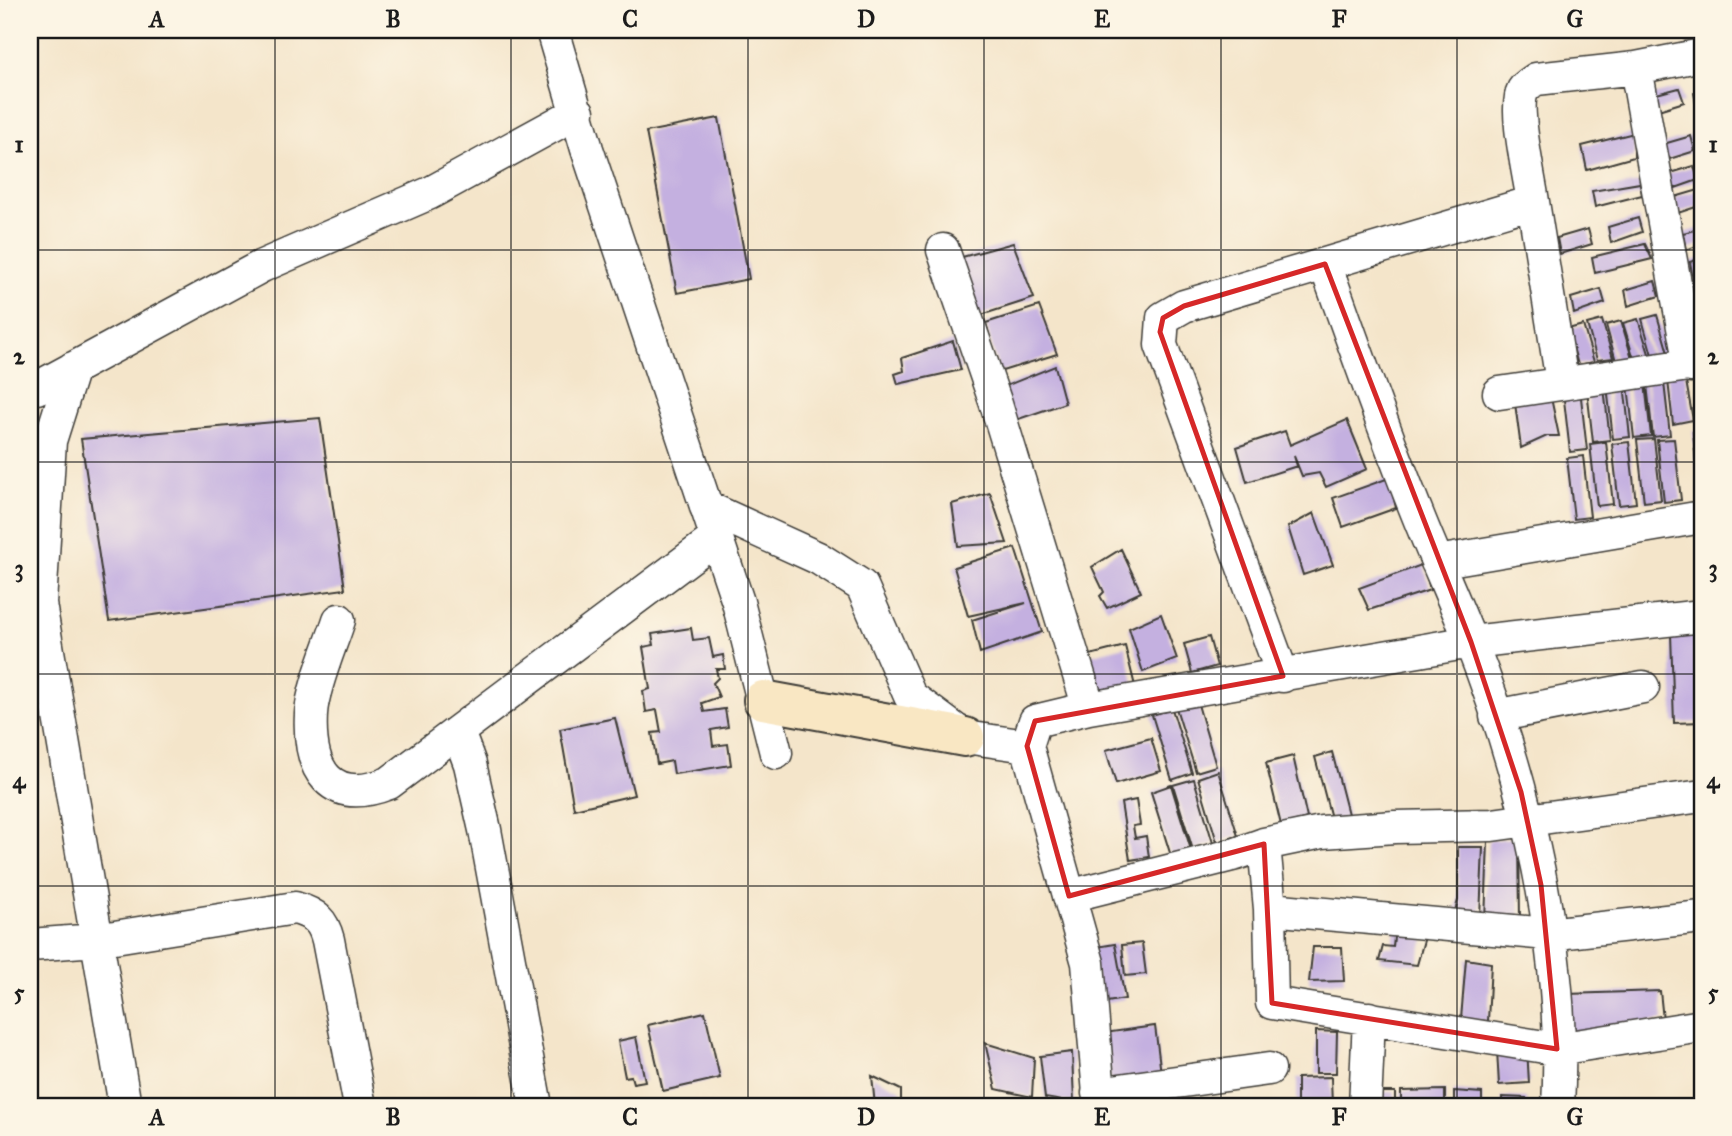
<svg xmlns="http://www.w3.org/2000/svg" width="1732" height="1136" viewBox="0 0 1732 1136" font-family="'IM FELL Great Primer',serif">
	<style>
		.building { fill: #c4b0e0 }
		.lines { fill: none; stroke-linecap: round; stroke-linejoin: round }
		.street-casing { stroke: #3c3a36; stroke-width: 35 }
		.secondary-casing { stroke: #3c3a36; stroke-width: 42 }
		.street { stroke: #fff; stroke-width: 32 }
		.secondary { stroke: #f9e7c3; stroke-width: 38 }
		.marked { fill: none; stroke: #d62828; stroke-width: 5; stroke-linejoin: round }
		.grid { fill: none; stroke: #1c1c1c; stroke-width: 2; stroke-opacity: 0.55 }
		.neatline { fill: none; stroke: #1c1c1c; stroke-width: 2.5 }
		.grid-label { font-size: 23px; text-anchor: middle; font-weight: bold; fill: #1c1c1c }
	</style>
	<rect width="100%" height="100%" fill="#fcf5e5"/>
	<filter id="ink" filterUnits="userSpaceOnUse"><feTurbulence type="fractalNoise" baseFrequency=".0143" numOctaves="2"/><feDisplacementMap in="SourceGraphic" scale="14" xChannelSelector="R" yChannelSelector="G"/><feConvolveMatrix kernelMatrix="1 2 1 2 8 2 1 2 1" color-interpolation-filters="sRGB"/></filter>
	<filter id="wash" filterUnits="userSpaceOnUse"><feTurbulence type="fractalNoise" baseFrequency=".00686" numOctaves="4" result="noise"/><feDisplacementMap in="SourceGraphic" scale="28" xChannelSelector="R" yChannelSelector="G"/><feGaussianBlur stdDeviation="1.57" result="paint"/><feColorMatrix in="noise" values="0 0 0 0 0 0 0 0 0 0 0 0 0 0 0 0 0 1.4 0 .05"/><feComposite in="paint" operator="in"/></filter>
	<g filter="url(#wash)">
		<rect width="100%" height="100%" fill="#f4e5ca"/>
		<g id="blocks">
			<path class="building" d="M 1679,88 L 1684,102 L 1652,112 L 1649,96 Z
				M 1702,90 L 1702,107 L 1697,109 L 1694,93 Z
				M 719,118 L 749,279 L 677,293 L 646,132 Z
				M 1634,133 L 1634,157 L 1587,170 L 1582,146 Z
				M 1691,136 L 1695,151 L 1663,161 L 1660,145 Z
				M 1694,166 L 1698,180 L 1667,191 L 1664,175 Z
				M 1640,183 L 1642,195 L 1595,207 L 1592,191 Z
				M 1702,189 L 1702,205 L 1678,213 L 1675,197 Z
				M 1638,218 L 1642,232 L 1611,243 L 1608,227 Z
				M 1702,228 L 1702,244 L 1686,250 L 1683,233 Z
				M 1588,229 L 1592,244 L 1560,254 L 1557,238 Z
				M 1013,243 L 1034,298 L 975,317 L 955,259 Z
				M 1645,244 L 1652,259 L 1595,273 L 1592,257 Z
				M 1702,258 L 1702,275 L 1693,278 L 1690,262 Z
				M 1702,278 L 1702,295 L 1692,298 L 1689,282 Z
				M 1655,281 L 1659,296 L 1628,306 L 1625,290 Z
				M 1601,289 L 1605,303 L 1574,314 L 1571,298 Z
				M 1039,306 L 1057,354 L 999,372 L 986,323 Z
				M 1657,315 L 1668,353 L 1652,355 L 1642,319 Z
				M 1638,319 L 1650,357 L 1634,359 L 1623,323 Z
				M 1602,320 L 1613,358 L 1597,360 L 1587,324 Z
				M 1621,321 L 1632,358 L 1616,361 L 1606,325 Z
				M 1583,325 L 1594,362 L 1578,365 L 1568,329 Z
				M 953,341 L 961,370 L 898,384 L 895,374 L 904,371 L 902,358 Z
				M 1055,366 L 1065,403 L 1010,422 L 1003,387 Z
				M 1684,370 L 1693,420 L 1673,424 L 1667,372 Z
				M 1663,374 L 1670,435 L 1653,437 L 1646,376 Z
				M 1623,375 L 1630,437 L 1613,439 L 1606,377 Z
				M 1644,375 L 1651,436 L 1634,438 L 1627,377 Z
				M 1603,379 L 1610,440 L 1593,442 L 1586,381 Z
				M 1580,389 L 1587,450 L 1570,452 L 1563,391 Z
				M 1550,393 L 1559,436 L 1547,436 L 1521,448 L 1514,396 Z
				M 320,418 L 345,589 L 109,621 L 81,439 Z
				M 1347,420 L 1367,469 L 1326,487 L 1319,473 L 1302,476 L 1294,456 L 1297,466 L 1247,482 L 1237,447 L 1285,431 L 1290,445 Z
				M 1702,431 L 1702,493 L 1699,494 L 1693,432 Z
				M 1654,439 L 1661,500 L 1644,502 L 1637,440 Z
				M 1674,439 L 1681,500 L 1664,502 L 1657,440 Z
				M 1606,442 L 1613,504 L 1597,506 L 1590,444 Z
				M 1629,442 L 1636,503 L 1619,505 L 1612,444 Z
				M 1583,456 L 1590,517 L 1574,519 L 1567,458 Z
				M 1389,478 L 1396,508 L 1343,527 L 1333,498 Z
				M 990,493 L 1007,543 L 958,546 L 952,504 Z
				M 1314,513 L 1333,565 L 1303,575 L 1288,527 Z
				M 1015,548 L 1042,632 L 980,653 L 972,620 L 1026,603 L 968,616 L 954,567 Z
				M 1121,549 L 1141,592 L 1107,608 L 1100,596 L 1104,592 L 1092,567 Z
				M 1424,564 L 1430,590 L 1369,610 L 1359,588 Z
				M 1161,614 L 1177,659 L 1143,672 L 1129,628 Z
				M 691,628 L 693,640 L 709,638 L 713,657 L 723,655 L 725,669 L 716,669 L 718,678 L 713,683 L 719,697 L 702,703 L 704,712 L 725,709 L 728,727 L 711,730 L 713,746 L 728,744 L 731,765 L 674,774 L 672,761 L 657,764 L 652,733 L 661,732 L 657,710 L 646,712 L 643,691 L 650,689 L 643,647 L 654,645 L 652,634 Z
				M 1702,633 L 1702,722 L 1674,723 L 1671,634 Z
				M 1209,637 L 1217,666 L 1192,673 L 1184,644 Z
				M 1125,646 L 1135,686 L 1099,699 L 1090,655 Z
				M 1197,701 L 1216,766 L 1196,772 L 1176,708 Z
				M 1172,709 L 1192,773 L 1172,780 L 1152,715 Z
				M 615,718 L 634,795 L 574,809 L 560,729 Z
				M 1151,738 L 1161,771 L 1116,784 L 1106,750 Z
				M 1332,752 L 1349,818 L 1332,822 L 1315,757 Z
				M 1293,756 L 1307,818 L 1281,825 L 1266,763 Z
				M 1218,771 L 1238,836 L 1217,842 L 1198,778 Z
				M 1194,779 L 1213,843 L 1193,850 L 1173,785 Z
				M 1171,785 L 1191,850 L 1171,856 L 1151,792 Z
				M 1136,800 L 1140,825 L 1133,826 L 1135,838 L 1146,836 L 1149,857 L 1130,860 L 1121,803 Z
				M 1519,837 L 1520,922 L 1485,921 L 1488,841 Z
				M 1458,847 L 1483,847 L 1480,917 L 1453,918 L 1458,900 Z
				M 1395,927 L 1426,933 L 1417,965 L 1379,961 L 1383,946 L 1393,947 Z
				M 1142,943 L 1146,974 L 1125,976 L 1122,945 Z
				M 1115,944 L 1125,999 L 1101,1003 L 1091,948 Z
				M 1313,947 L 1342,947 L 1344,981 L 1309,982 Z
				M 1466,959 L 1491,963 L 1488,1021 L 1461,1019 Z
				M 1660,991 L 1663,1020 L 1570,1034 L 1567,994 Z
				M 705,1012 L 720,1078 L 663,1091 L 648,1025 Z
				M 1155,1026 L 1161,1074 L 1111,1084 L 1104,1033 Z
				M 1316,1031 L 1337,1032 L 1336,1073 L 1316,1073 Z
				M 636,1037 L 645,1081 L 633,1083 L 631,1076 L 625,1077 L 618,1041 Z
				M 985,1043 L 1034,1058 L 1032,1097 L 996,1089 Z
				M 1527,1048 L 1529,1083 L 1499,1085 L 1497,1050 Z
				M 1072,1052 L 1074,1103 L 1045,1098 L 1040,1056 Z
				M 872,1076 L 901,1090 L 901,1106 L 875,1106 Z
				M 1331,1077 L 1332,1106 L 1297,1106 L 1297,1078 Z
				M 1445,1090 L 1445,1106 L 1401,1106 L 1401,1091 Z
				M 1454,1091 L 1482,1093 L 1482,1106 L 1454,1106 Z
				M 1375,1092 L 1395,1092 L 1395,1106 L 1375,1106 Z
				M 1502,1097 L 1526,1098 L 1527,1106 L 1502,1106 Z"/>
		</g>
	</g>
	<g filter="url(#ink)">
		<use href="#blocks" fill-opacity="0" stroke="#3c3a36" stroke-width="2"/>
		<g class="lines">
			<g class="street-casing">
				<path id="street" d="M 552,30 L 587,149 L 738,602 L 776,753
					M 1636,68 L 1690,366
					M 1533,202 L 1562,382
					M 943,250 L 995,401 L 1089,708 L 1035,721 L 1027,746 L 1088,963 L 1100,1106
					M 1325,264 C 1355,347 1384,431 1417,513 C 1434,556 1453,597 1470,640 C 1526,781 1567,954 1558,1106
					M 73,368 L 50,441 L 40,604 L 125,1106
					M 30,382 L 37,388 L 262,266 L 430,193 L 578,112
					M 1499,393 L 1702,363
					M 706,507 L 818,558 L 862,586 L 910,696 L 965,737 L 1027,746
					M 1437,562 L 1702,517
					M 339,620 C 331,645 312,689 311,714 C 308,771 330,806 389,783 L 716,538
					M 1283,676 L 1161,345 L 1163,318 L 1184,306 L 1533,202 C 1530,179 1513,108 1523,90 C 1526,85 1532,82 1536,79 L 1636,68 L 1702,55
					M 1089,708 L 1471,642 L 1702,616
					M 1496,716 L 1643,687
					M 458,732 L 470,764 L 485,830 L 536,1106
					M 1264,844 L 1270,909 L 1272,1003 L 1557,1049 L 1702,1026
					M 1069,896 L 1236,854 L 1264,844 L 1322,832 L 1395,827 L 1492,825 L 1702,796
					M 1270,909 L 1548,934 L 1702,917
					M 30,945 L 96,940 L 295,908 C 315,914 323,920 328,940 L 360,1106
					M 1098,1093 L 1269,1069
					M 1365,1106 L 1369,1018"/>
			</g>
			<g class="secondary-casing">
				<path id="secondary" d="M 763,700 L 965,737"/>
			</g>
			<use href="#street" class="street"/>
			<use href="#secondary" class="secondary"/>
		</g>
	</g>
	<path class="marked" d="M 1325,264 L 1471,642 L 1521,792 L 1541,885 L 1557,1049 L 1272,1003 L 1264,844 L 1069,896 L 1027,746 L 1035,721 L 1283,676 L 1160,332 L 1163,318 L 1184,306 Z"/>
	<path class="grid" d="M 275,30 L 275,1106M 511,30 L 511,1106M 748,30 L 748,1106M 984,30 L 984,1106M 1221,30 L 1221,1106M 1457,30 L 1457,1106M 30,250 L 1702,250M 30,462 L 1702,462M 30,674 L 1702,674M 30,886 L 1702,886"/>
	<rect width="1732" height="1136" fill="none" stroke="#fcf5e5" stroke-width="77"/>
	<rect x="38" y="38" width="1656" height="1060" class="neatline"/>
	<g class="grid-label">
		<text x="157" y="27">A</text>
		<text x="393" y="27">B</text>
		<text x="630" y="27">C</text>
		<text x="866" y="27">D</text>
		<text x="1102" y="27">E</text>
		<text x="1339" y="27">F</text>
		<text x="1575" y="27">G</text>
		<text x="19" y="152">1</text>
		<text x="1713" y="152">1</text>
		<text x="19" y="364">2</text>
		<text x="1713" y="364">2</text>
		<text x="19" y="576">3</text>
		<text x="1713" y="576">3</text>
		<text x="19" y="788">4</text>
		<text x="1713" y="788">4</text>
		<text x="19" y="1000">5</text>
		<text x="1713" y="1000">5</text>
		<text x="157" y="1125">A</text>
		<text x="393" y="1125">B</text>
		<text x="630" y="1125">C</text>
		<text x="866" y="1125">D</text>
		<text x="1102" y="1125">E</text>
		<text x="1339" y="1125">F</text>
		<text x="1575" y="1125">G</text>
	</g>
</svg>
